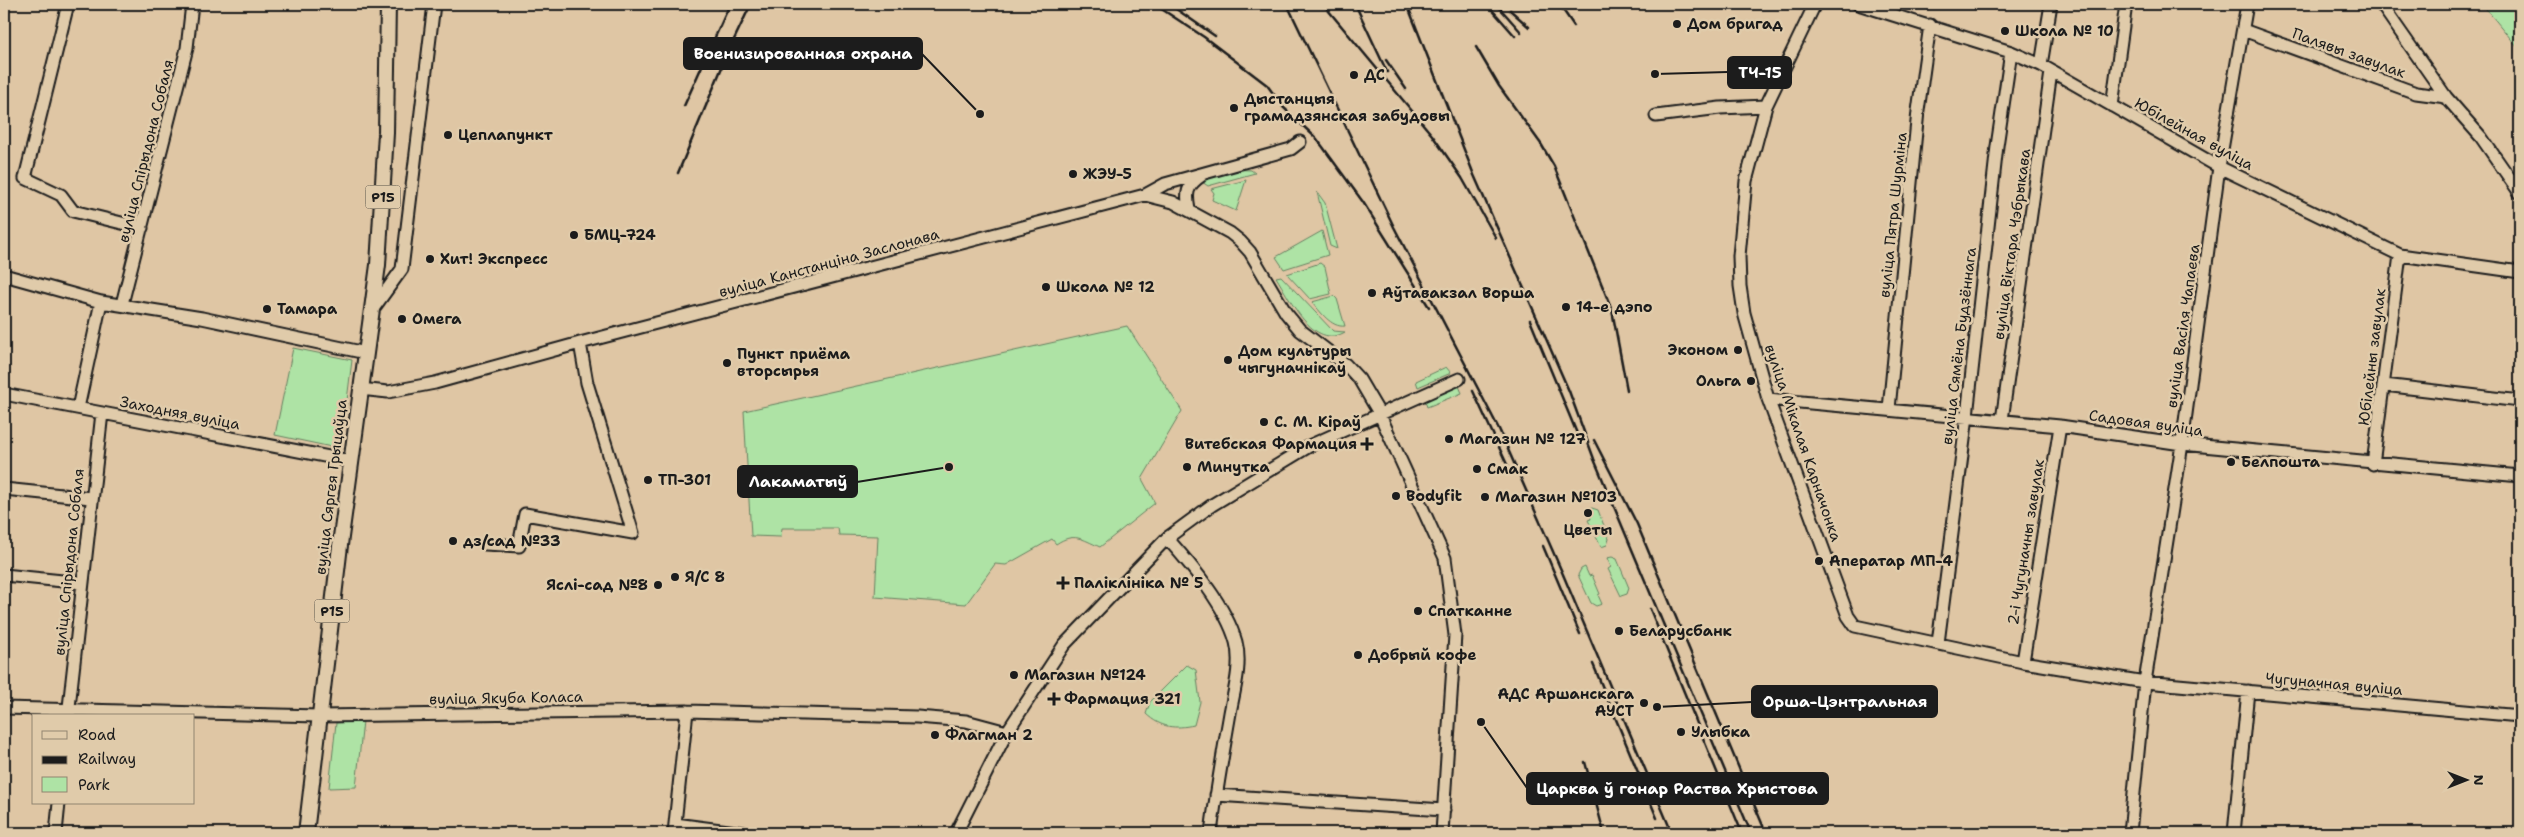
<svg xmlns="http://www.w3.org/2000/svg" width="2524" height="837" viewBox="0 0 2524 837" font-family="'Shantell Sans',sans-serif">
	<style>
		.green { fill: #aee3a5; stroke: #658060 }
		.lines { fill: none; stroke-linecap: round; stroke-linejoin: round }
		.minor-casing { stroke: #1c1c1c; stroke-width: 15 }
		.major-casing { stroke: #1c1c1c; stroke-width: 18 }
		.minor { stroke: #e0cbaa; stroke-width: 11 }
		.major { stroke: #e0cbaa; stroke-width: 14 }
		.rail { stroke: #1c1c1c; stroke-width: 2.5 }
		.poi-dot { fill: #1c1c1c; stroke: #e0cbaa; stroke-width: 2 }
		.labels { text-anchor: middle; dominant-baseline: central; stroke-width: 5; stroke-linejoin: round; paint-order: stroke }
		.shield { fill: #e0cbaa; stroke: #575047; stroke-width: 1 }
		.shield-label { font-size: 14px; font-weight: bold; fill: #1c1c1c }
		.poi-label { font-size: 15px; font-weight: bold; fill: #1c1c1c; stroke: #e0cbaa; text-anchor: start }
		.street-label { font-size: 15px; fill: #1c1c1c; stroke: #e0cbaa }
		.leader { fill: none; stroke: #1c1c1c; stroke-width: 2 }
		.callout-dot { fill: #1c1c1c; stroke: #e0cbaa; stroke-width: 2 }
		.callout { fill: #1c1c1c; stroke: #1c1c1c; stroke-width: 2 }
		.callout-label { font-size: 16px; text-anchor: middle; font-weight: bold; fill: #fff }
	</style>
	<rect width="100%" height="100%" fill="#dfc6a4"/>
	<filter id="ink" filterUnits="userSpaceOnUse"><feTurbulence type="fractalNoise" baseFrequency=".02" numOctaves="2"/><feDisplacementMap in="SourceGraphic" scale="10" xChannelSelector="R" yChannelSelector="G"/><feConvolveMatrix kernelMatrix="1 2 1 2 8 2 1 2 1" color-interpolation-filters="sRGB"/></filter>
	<g filter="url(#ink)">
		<path class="green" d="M 2482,4 L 2520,4 L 2520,50 Z
			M 1228,169 L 1251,170 L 1255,173 L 1208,186 L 1202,182 L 1210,175 Z
			M 1246,180 L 1236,211 L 1212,200 L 1214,193 L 1211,189 Z
			M 1317,192 L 1325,203 L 1337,249 L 1330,246 Z
			M 1322,231 L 1328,255 L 1284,269 L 1276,257 Z
			M 1320,263 L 1325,267 L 1331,294 L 1310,299 L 1287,274 Z
			M 1281,276 L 1333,331 L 1345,332 C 1313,351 1290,299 1276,277 Z
			M 1334,296 L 1337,299 L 1345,326 C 1331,328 1320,311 1312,302 Z
			M 1127,326 L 1182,411 L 1142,479 L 1155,503 L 1100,547 C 1082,539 1074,532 1056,544 L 1052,539 L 1006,565 L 995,564 L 966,604 L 875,597 L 878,536 L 839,535 L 838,528 L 782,528 L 781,537 L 751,536 L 744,411 Z
			M 293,348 L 352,360 L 341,449 L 275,435 Z
			M 1446,367 L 1451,373 L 1418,387 L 1416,381 Z
			M 1459,386 L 1462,393 L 1427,407 L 1425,401 Z
			M 1592,508 L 1598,510 L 1609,539 L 1607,545 L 1601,547 L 1588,520 L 1591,519 L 1588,510 Z
			M 1612,557 L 1617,559 L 1629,588 L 1627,594 L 1621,596 L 1608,569 L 1611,567 L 1607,558 Z
			M 1585,567 L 1589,576 L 1592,575 L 1600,594 L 1598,595 L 1602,604 L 1596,606 L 1591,603 L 1578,575 L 1581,569 Z
			M 1187,665 L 1196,670 L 1200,702 L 1194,725 C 1175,729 1161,728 1146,714 L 1150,702 Z
			M 363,721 L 356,787 L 329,788 L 336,723 Z"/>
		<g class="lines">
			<g class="minor-casing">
				<path id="minor" d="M 68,4 L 25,178 L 61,195 L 73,211 L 142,228
					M 1815,4 L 1766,106 L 1746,181 L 1739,256 L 1740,286 L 1744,313 L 1768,399 L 1848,616 L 1855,626 L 2023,662 L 2145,682 L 2520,716
					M 1858,4 L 2011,52 L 2041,65 L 2219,167 L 2400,255 L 2520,272
					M 2381,4 L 2446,97 L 2481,137 L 2520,193
					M 2243,30 L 2416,93 L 2446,97
					M 2041,65 L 2051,4
					M 2112,106 L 2126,4
					M 1656,116 L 1720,108 L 1766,106
					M 1145,195 L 1173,202 L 1230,233 L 1240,241 L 1250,252 L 1286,313 L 1300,330 L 1346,365 L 1359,379 L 1379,413 L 1401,461 L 1445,558 L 1455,635 L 1442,833
					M 1189,210 C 1186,194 1186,186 1201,176
					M 4,275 L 101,302 L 202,318 L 366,353
					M 122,304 L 187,48 L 192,4
					M 373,309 L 402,269 L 434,4
					M 2384,385 L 2520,401
					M 360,389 L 388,392 L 435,383 L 580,343 L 1145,195 L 1165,184 L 1291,149 L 1300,142
					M 4,394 L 350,461
					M 1768,399 L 2060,426 L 2182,444 L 2520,476
					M 78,408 L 101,302
					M 1889,409 L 1918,111 L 1930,25
					M 2002,420 L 2051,72
					M 2373,464 L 2400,255
					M 4,489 L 91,498
					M 1167,538 C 1192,566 1226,606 1236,642 C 1242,664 1234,691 1230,713 C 1223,753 1216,793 1211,833
					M 485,544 L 519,546 L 525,514 L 633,533 L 587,383 L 580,343
					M 4,575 L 82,583
					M 1938,643 L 1967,416 L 1997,146 L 2011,52
					M 2023,662 L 2060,426
					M 4,708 L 319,716 L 687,711 L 917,717 L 966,721 L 1007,732
					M 68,716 L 102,413
					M 1216,795 L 1444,810
					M 675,824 L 744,833
					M 56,833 L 59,803
					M 674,833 L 687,711
					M 956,833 L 1007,732 L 1064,645 L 1167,538 L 1212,505 L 1311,445 L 1459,379
					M 2130,833 L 2145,682 L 2182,444 L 2219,167 L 2247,4
					M 2234,833 L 2248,691"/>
			</g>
			<g class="major-casing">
				<path id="major" d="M 306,833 L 341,537 L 378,265 L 386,133 L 388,4"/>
			</g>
			<use href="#minor" class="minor"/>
			<use href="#major" class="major"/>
			<path class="rail" d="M 1154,4 L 1204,37 L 1267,85 L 1283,107 L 1317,139 L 1363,202 L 1429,307
				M 1169,4 L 1215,36
				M 1287,4 L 1394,227 L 1499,429 L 1562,572 L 1672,833
				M 1323,4 L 1432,135 L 1462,178 L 1496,238
				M 1407,4 L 1474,175 L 1569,391 L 1594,459 L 1751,833
				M 1487,4 L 1515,36
				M 1559,4 L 1574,26
				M 1498,6 L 1521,32
				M 1357,8 L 1387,72
				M 1510,10 L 1529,27
				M 1476,47 L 1499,86 L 1541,144 L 1554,166 L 1612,310 L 1627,390
				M 1386,60 L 1406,89
				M 684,106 L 730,4
				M 678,173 L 730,48 L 751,4
				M 1530,320 L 1578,436
				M 1473,391 L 1510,471
				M 1594,440 L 1637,524 L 1766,833
				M 1543,546 L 1580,634
				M 1650,609 L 1742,833
				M 1593,664 L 1657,818
				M 1585,762 L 1604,833"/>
		</g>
	</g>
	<g class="poi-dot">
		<circle cx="1677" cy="24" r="5"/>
		<circle cx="2005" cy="31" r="5"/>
		<circle cx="1354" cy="75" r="5"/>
		<circle cx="1234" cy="108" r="5"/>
		<circle cx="448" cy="135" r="5"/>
		<circle cx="1073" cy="174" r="5"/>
		<circle cx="574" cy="235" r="5"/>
		<circle cx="430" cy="259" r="5"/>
		<circle cx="1046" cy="287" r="5"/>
		<circle cx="1372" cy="293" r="5"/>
		<circle cx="1566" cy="307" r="5"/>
		<circle cx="267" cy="309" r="5"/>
		<circle cx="402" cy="319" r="5"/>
		<circle cx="1738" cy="350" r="5"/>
		<circle cx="1228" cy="360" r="5"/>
		<circle cx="727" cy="363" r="5"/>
		<circle cx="1751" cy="381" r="5"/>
		<circle cx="1264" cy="422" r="5"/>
		<circle cx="1449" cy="439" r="5"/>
		<path d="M1364.5 436.5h5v5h5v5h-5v5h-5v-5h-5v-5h5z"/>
		<circle cx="2231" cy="462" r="5"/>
		<circle cx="1187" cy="467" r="5"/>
		<circle cx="1477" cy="469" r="5"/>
		<circle cx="648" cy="480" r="5"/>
		<circle cx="1396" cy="496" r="5"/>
		<circle cx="1485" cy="497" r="5"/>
		<circle cx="1588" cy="513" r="5"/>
		<circle cx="453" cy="541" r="5"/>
		<circle cx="1819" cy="561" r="5"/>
		<circle cx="675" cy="577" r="5"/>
		<path d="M1060.5 575.5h5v5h5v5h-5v5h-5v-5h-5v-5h5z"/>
		<circle cx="658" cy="585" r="5"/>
		<circle cx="1418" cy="611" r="5"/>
		<circle cx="1619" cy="631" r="5"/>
		<circle cx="1358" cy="655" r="5"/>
		<circle cx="1014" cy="675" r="5"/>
		<path d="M1051.5 691.5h5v5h5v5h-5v5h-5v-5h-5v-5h5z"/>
		<circle cx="1644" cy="703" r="5"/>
		<circle cx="1681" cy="732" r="5"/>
		<circle cx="935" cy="735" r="5"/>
	</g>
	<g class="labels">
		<g class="shield">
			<rect x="365.5" y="185.5" width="35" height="23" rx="4"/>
			<rect x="314.5" y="599.5" width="35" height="23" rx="4"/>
		</g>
		<g class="shield-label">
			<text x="383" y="197">Р15</text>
			<text x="332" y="611">Р15</text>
		</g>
		<g class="poi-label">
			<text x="1687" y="24">Дом бригад</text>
			<text x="2015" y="31">Школа № 10</text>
			<text x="1364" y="75">ДС</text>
			<text x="1244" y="99">Дыстанцыя<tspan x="1244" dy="17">грамадзянская забудовы</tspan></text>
			<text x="458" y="135">Цеплапункт</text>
			<text x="1083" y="174">ЖЭУ-5</text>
			<text x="584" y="235">БМЦ-724</text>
			<text x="440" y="259">Хит! Экспресс</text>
			<text x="1056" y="287">Школа № 12</text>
			<text x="1382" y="293">Аўтавакзал Ворша</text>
			<text x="1576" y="307">14-е дэпо</text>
			<text x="277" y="309">Тамара</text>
			<text x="412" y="319">Омега</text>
			<text x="1728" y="350" text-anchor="end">Эконом</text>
			<text x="1238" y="351">Дом культуры<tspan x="1238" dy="17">чыгуначнікаў</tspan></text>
			<text x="737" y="354">Пункт приёма<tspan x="737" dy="17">вторсырья</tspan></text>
			<text x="1741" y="381" text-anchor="end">Ольга</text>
			<text x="1274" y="422">С. М. Кіраў</text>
			<text x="1459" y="439">Магазин № 127</text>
			<text x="1357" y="444" text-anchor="end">Витебская Фармация</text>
			<text x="2241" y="462">Белпошта</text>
			<text x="1197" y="467">Минутка</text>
			<text x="1487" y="469">Смак</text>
			<text x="658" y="480">ТП-301</text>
			<text x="1406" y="496">Bodyfit</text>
			<text x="1495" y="497">Магазин №103</text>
			<text x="1588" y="530" text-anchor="middle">Цветы</text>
			<text x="463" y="541">дз/сад №33</text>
			<text x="1829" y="561">Аператар МП-4</text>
			<text x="685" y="577">Я/С 8</text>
			<text x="1074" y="583">Паліклініка № 5</text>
			<text x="648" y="585" text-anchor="end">Яслі-сад №8</text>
			<text x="1428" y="611">Спатканне</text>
			<text x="1629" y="631">Беларусбанк</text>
			<text x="1368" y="655">Добрый кофе</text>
			<text x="1024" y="675">Магазин №124</text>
			<text x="1634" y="694" text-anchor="end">АДС Аршанскага<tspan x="1634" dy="17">АУСТ</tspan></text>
			<text x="1064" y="699">Фармация 321</text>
			<text x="1691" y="732">Улыбка</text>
			<text x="945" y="735">Флагман 2</text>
		</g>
		<g class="street-label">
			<text transform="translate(2349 53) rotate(20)">Палявы завулак</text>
			<text transform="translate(2194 134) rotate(29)">Юбілейная вуліца</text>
			<text transform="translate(146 151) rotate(-76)">вуліца Спірыдона Собаля</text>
			<text transform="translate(1893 215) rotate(-84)">вуліца Пятра Шурміна</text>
			<text transform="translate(2012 244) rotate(-82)">вуліца Віктара Чэбрыкава</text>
			<text transform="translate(829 263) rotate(-15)">вуліца Канстанціна Заслонава</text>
			<text transform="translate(2183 326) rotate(-82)">вуліца Васіля Чапаева</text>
			<text transform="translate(1959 346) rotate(-83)">вуліца Сямёна Будзённага</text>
			<text transform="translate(2372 357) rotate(-83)">Юбілейны завулак</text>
			<text transform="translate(180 413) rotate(11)">Заходняя вуліца</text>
			<text transform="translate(2146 423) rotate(8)">Садовая вуліца</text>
			<text transform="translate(1803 443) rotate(71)">вуліца Мікалая Карначонка</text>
			<text transform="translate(331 487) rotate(-83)">вуліца Сяргея Грыцаўца</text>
			<text transform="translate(2026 542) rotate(-81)">2-і Чугуначны завулак</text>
			<text transform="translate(69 562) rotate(-84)">вуліца Спірыдона Собаля</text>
			<text transform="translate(2334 684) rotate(5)">Чугуначная вуліца</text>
			<text transform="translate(506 698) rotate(-1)">вуліца Якуба Коласа</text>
		</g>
	</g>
	<path class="leader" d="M980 114L922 54M1655 74L1728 72M949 467L857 482M1657 707L1752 702M1481 722L1527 788"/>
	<g class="callout-dot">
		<circle cx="980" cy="114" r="5"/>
		<circle cx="1655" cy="74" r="5"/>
		<circle cx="949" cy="467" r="5"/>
		<circle cx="1657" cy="707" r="5"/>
		<circle cx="1481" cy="722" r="5"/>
	</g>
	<g class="callout">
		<rect x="684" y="38" width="238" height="31" rx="5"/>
		<rect x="1728" y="57" width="63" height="31" rx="5"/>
		<rect x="738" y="466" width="119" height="31" rx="5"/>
		<rect x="1752" y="686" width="185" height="31" rx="5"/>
		<rect x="1527" y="773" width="301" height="31" rx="5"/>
	</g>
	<g class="callout-label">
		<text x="803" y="59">Военизированная охрана</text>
		<text x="1760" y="78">ТЧ-15</text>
		<text x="798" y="487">Лакаматыў</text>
		<text x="1845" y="707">Орша-Цэнтральная</text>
		<text x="1677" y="794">Царква ў гонар Раства Хрыстова</text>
	</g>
	<rect width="2524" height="837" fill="none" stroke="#e0cbaa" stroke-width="20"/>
	<rect x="10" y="10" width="2504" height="817" fill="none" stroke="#1c1c1c" stroke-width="2" filter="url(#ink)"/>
	<rect x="32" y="714" width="162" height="90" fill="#e0cbaa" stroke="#928571"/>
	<rect x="42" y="731" width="25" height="8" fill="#e0cbaa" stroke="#928571"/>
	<text x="78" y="740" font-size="15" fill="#1c1c1c">Road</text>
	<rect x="42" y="756" width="25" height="8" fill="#1c1c1c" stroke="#928571"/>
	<text x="78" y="764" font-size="15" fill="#1c1c1c">Railway</text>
	<rect x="42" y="777" width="25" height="15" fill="#aee3a5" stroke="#928571"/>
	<text x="78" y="790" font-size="15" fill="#1c1c1c">Park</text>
	<g transform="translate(2466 780) rotate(90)" stroke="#e0cbaa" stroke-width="4" paint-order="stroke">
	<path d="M0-4L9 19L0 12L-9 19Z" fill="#1c1c1c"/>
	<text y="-8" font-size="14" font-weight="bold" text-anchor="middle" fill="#1c1c1c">N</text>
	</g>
</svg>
